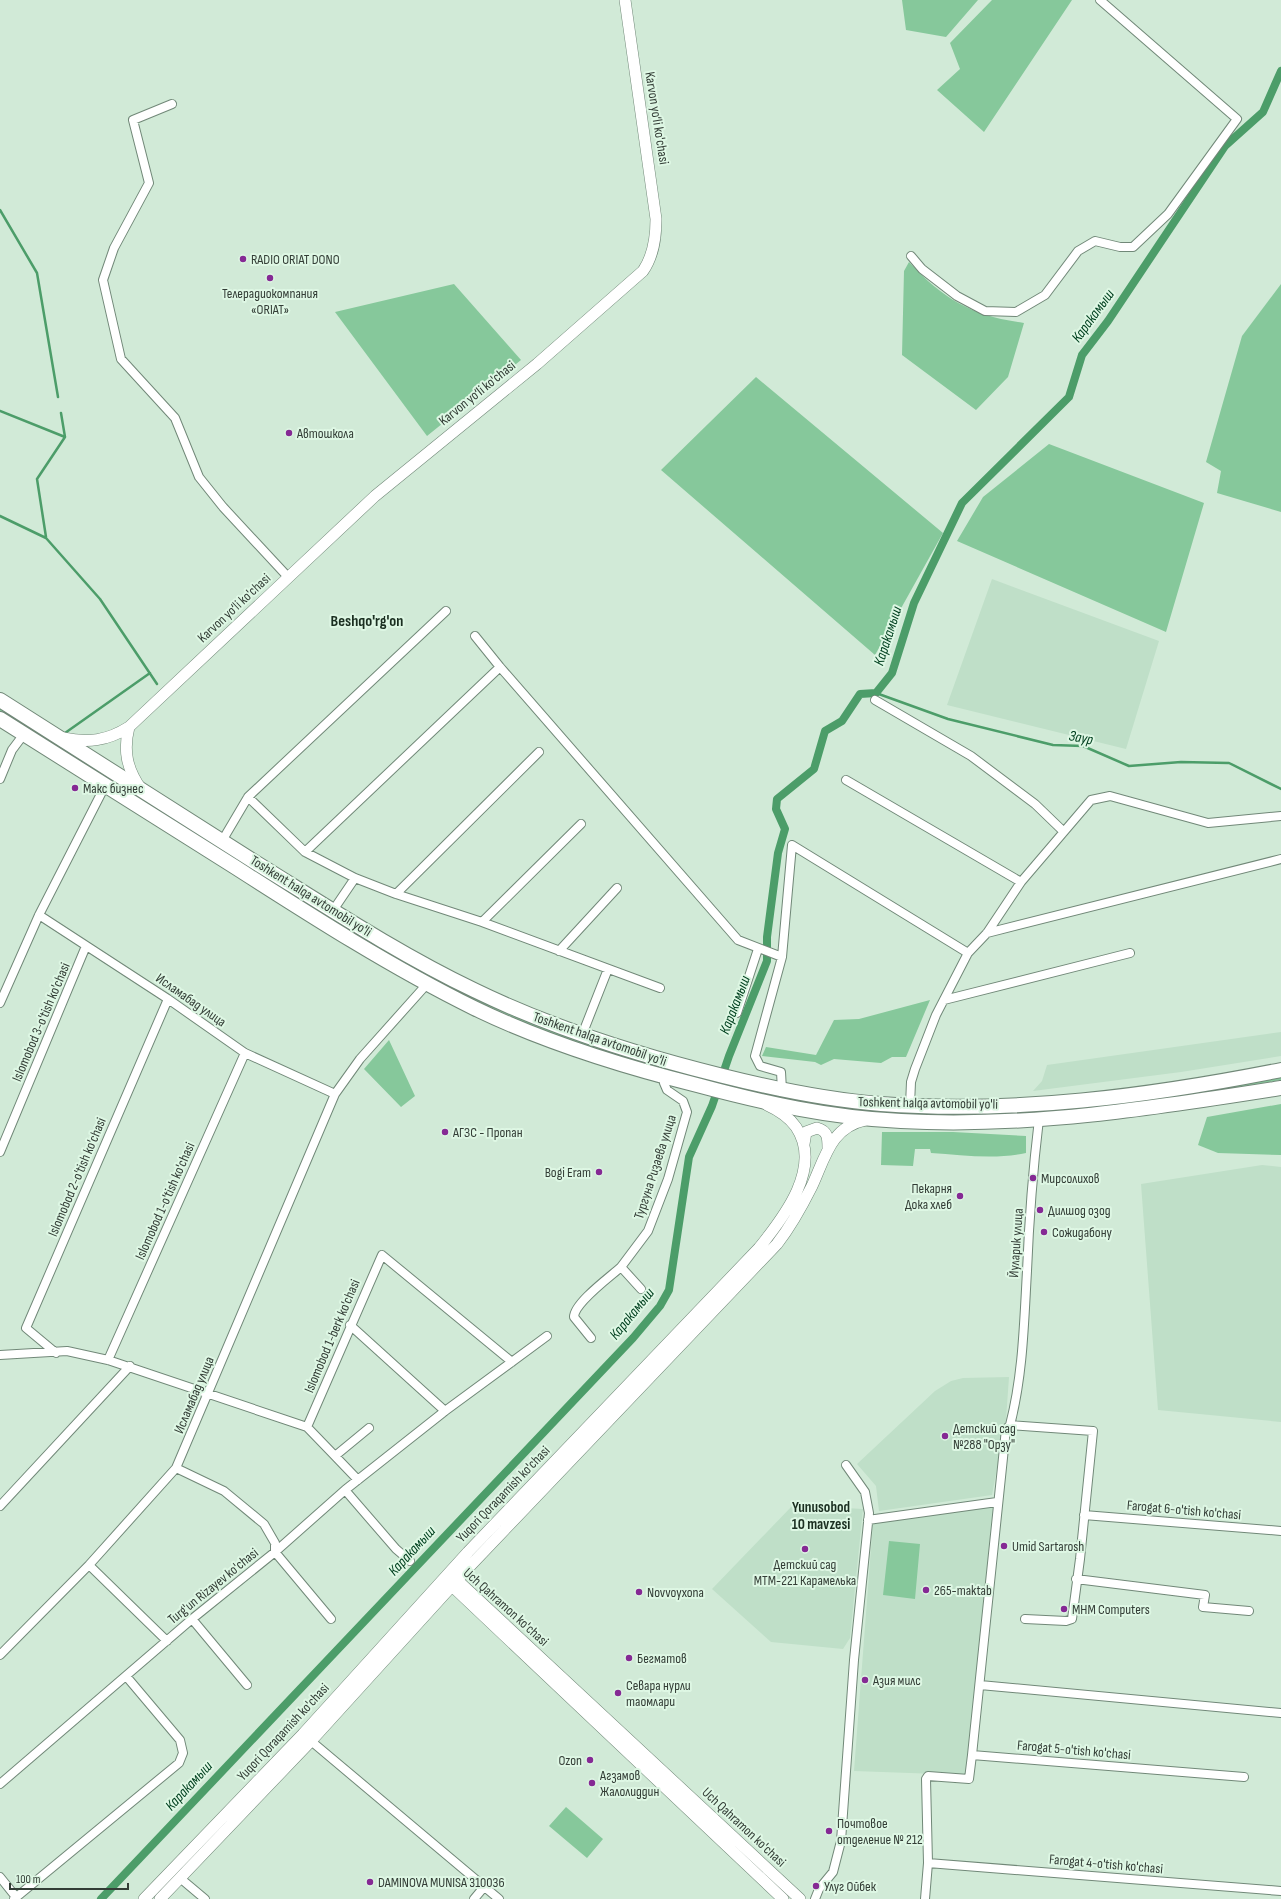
<svg xmlns="http://www.w3.org/2000/svg" width="1281" height="1899" viewBox="0 0 1281 1899" font-family="'Sofia Sans Condensed',sans-serif">
	<style>
		.built { fill: #bfdfc8 }
		.green { fill: #86c89b }
		.lines { fill: none; stroke-linecap: round; stroke-linejoin: round }
		.stream { stroke: #4c9d69; stroke-width: 2.5 }
		.canal { stroke: #4c9d69; stroke-width: 8 }
		.street-casing { stroke: #718878; stroke-width: 10 }
		.secondary-casing { stroke: #718878; stroke-width: 12 }
		.highway-casing { stroke: #718878; stroke-width: 16 }
		.street { stroke: #fff; stroke-width: 8 }
		.secondary { stroke: #fff; stroke-width: 11 }
		.highway { stroke: #fff; stroke-width: 14 }
		.poi-dot { fill: #852994; stroke: #def7e4; stroke-width: 1.5 }
		.labels { text-anchor: middle; dominant-baseline: central; stroke-width: 4; stroke-linejoin: round; paint-order: stroke }
		.street-label { font-size: 14px; fill: #333d36; stroke: #def7e4 }
		.poi-label { font-size: 14px; fill: #333d36; stroke: #def7e4; text-anchor: start }
		.water-label { font-size: 15px; font-style: italic; fill: #00401f; stroke: #def7e4 }
		.neighbourhood-label { font-size: 15px; font-weight: bold; fill: #1b2f21; stroke: #def7e4 }
		.quarter-label { font-size: 16px; font-weight: bold; fill: #1b2f21; stroke: #def7e4 }
	</style>
	<rect width="100%" height="100%" fill="#d1ead7"/>
	<path class="built" d="M 992,579 L 1159,641 L 1126,749 L 947,705 Z
		M 1281,1032 L 1281,1056 L 1181,1072 L 1033,1091 L 1042,1081 L 1047,1065 Z
		M 1262,1165 L 1281,1167 L 1281,1422 L 1158,1410 L 1141,1184 Z
		M 1009,1377 L 1006,1419 L 992,1495 L 879,1511 L 876,1486 L 857,1464 L 935,1391 L 951,1381 L 963,1378 Z
		M 793,1505 L 863,1509 L 850,1638 L 843,1649 L 771,1642 L 712,1589 Z
		M 993,1507 L 966,1775 L 854,1771 L 873,1522 Z"/>
	<path class="green" d="M 902,0 L 978,0 L 946,37 L 906,30 Z
		M 992,0 L 1072,0 L 984,132 L 937,90 L 960,69 L 950,43 Z
		M 909,262 C 944,300 973,316 1024,323 L 1008,377 L 976,410 L 902,355 L 904,271 Z
		M 454,284 L 521,360 L 427,436 L 335,312 Z
		M 1281,284 L 1281,512 L 1217,493 L 1221,471 L 1206,462 L 1242,336 Z
		M 756,377 L 943,533 L 875,655 L 661,470 Z
		M 1049,444 L 1204,503 L 1166,632 L 957,541 L 983,497 Z
		M 0,704 L 164,808 L 161,812 L 0,711 Z
		M 177,817 L 297,892 L 295,896 L 174,820 Z
		M 323,909 L 625,1056 L 706,1080 L 788,1098 L 958,1112 L 958,1116 L 873,1114 L 809,1106 L 622,1059 L 543,1031 L 466,996 L 392,957 L 320,913 Z
		M 930,1000 L 906,1057 L 892,1057 L 881,1063 L 834,1059 L 821,1065 L 815,1062 L 762,1056 L 766,1047 L 816,1055 L 834,1020 L 859,1019 Z
		M 389,1040 L 415,1096 L 401,1107 L 364,1069 Z
		M 1281,1076 L 1281,1080 L 1112,1108 L 977,1116 L 977,1111 Z
		M 1281,1104 L 1281,1155 L 1218,1153 L 1198,1145 L 1207,1117 Z
		M 882,1132 L 953,1132 L 1026,1136 L 1026,1153 C 995,1160 962,1155 931,1153 L 930,1149 L 915,1149 L 913,1166 L 881,1165 Z
		M 889,1541 L 920,1544 L 915,1599 L 883,1595 Z
		M 566,1807 L 603,1839 L 587,1858 L 549,1826 Z"/>
	<g class="lines">
		<path class="stream" d="M 0,210 L 37,273 L 58,397
			M 0,411 L 65,437
			M 0,516 L 46,538 L 100,599 L 157,684
			M 46,537 L 37,479 L 65,437 L 61,413
			M 876,693 L 948,719 L 1053,745 L 1083,746 L 1129,766 L 1181,762 L 1229,763 L 1281,789
			M 65,733 L 150,673"/>
		<path class="canal" d="M 101,1899 L 633,1338 L 660,1306 L 669,1290 L 689,1157 L 712,1106 L 729,1056 L 767,961 L 767,937 L 778,853 L 785,829 L 776,809 L 777,799 L 814,769 L 825,731 L 842,721 L 860,694 L 876,693 L 892,673 L 914,603 L 962,503 L 1069,397 L 1082,355 L 1108,321 L 1225,146 L 1263,112 L 1281,71"/>
		<g class="street-casing">
			<path id="street" d="M 172,104 L 133,120 L 149,183 L 114,248 L 103,280 L 121,359 L 175,418 L 199,477 L 223,507 L 288,577
				M 911,256 L 922,269 L 957,296 L 985,311 L 1016,312 L 1045,295 L 1078,251 L 1095,241 L 1120,247 L 1133,247 L 1168,214 L 1237,119 L 1100,0
				M 475,636 L 500,667 L 738,940 L 782,957
				M 875,700 L 971,756 L 1035,804 L 1063,831
				M 0,779 L 12,750 L 24,734
				M 846,780 L 1021,882
				M 248,797 L 305,852 L 355,878 L 396,894 L 482,922 L 660,988
				M 222,841 L 248,797 L 446,611
				M 305,852 L 500,667
				M 396,894 L 539,752
				M 336,906 L 355,878
				M 39,915 L 168,999 L 245,1053 L 335,1094
				M 482,922 L 581,824
				M 987,933 L 1281,859
				M 559,951 L 617,888
				M 944,1000 L 1130,953
				M 0,1003 L 39,915 L 105,786
				M 737,1013 L 758,949
				M 582,1035 L 608,969
				M 782,1090 L 781,1072 L 760,1066 L 755,1056 L 782,957 L 792,845 L 968,953
				M 910,1105 L 911,1082 L 915,1069 L 936,1015 L 968,953 L 987,933 L 1021,882 L 1091,800 L 1110,796 L 1208,823 L 1281,816
				M 0,1152 L 86,946
				M 621,1267 L 648,1231 L 668,1179 L 687,1112 L 683,1101 L 667,1090 L 664,1083 L 664,1077
				M 350,1325 L 445,1411
				M 591,1338 L 574,1317 C 574,1303 610,1277 621,1267 L 641,1289
				M 56,1353 L 26,1328 L 168,999
				M 0,1355 L 67,1351 L 108,1360 L 307,1427 L 335,1456
				M 108,1360 L 245,1053
				M 1010,1425 L 1006,1429 L 972,1755 L 1244,1777
				M 307,1427 L 382,1255 L 512,1362
				M 176,1468 L 224,1491 L 264,1524 L 275,1543 L 275,1552 L 331,1619
				M 358,1480 L 335,1456 L 369,1428
				M 345,1490 L 396,1549 L 410,1561
				M 0,1506 L 130,1366
				M 1084,1515 L 1281,1531
				M 868,1520 L 997,1502
				M 89,1565 L 167,1641
				M 1076,1579 L 1205,1595 L 1203,1607 L 1249,1611
				M 192,1619 L 247,1685
				M 1025,1619 L 1066,1621 L 1072,1619 L 1080,1559 L 1093,1431 L 1010,1425 C 1023,1375 1024,1323 1027,1271 C 1029,1221 1033,1169 1039,1119
				M 0,1655 L 89,1565 L 176,1468 L 335,1094 L 360,1059 L 427,984
				M 980,1685 L 1281,1713
				M 311,1741 L 499,1899
				M 0,1784 L 192,1619 L 275,1552 L 345,1490 L 445,1411 L 547,1336
				M 928,1863 L 1281,1891
				M 0,1877 L 16,1897
				M 180,1878 L 205,1899
				M 14,1899 L 179,1763 L 183,1753 L 180,1740 L 126,1676
				M 474,1899 L 484,1887
				M 815,1899 L 819,1889 L 833,1872 L 841,1841 L 854,1660 L 869,1513 L 865,1492 L 846,1465
				M 925,1899 L 928,1863 L 926,1779 L 928,1776 L 969,1779 L 972,1755"/>
		</g>
		<g class="secondary-casing">
			<path id="secondary" d="M 129,727 C 123,751 127,769 141,789
				M 63,738 C 88,743 107,741 129,727 L 375,496 L 537,364 L 643,271 C 654,255 656,237 656,219 L 625,0
				M 804,1144 L 806,1132 L 817,1128 C 828,1131 828,1138 828,1148
				M 451,1577 L 457,1580 L 800,1899
				M 449,1580 L 452,1586 L 783,1899
				M 144,1899 L 303,1734 L 468,1552 L 759,1248 C 784,1217 823,1167 796,1127 C 789,1117 778,1110 767,1105
				M 160,1899 L 311,1741 L 470,1566 L 777,1244 C 791,1226 802,1206 812,1186 C 825,1158 831,1127 865,1120"/>
		</g>
		<g class="highway-casing">
			<path id="highway" d="M 0,700 C 86,755 172,809 258,864 C 329,908 399,954 474,990 C 554,1029 638,1055 723,1076 C 775,1089 827,1100 881,1104 C 1014,1114 1150,1096 1281,1070
				M 0,719 C 78,768 156,818 235,867 C 313,917 391,967 474,1008 C 544,1042 621,1066 697,1085 C 764,1103 831,1118 901,1121 C 1029,1128 1155,1108 1281,1088"/>
		</g>
		<use href="#street" class="street"/>
		<use href="#secondary" class="secondary"/>
		<use href="#highway" class="highway"/>
	</g>
	<g class="poi-dot">
		<circle cx="243" cy="259" r="4"/>
		<circle cx="270" cy="278" r="4"/>
		<circle cx="289" cy="433" r="4"/>
		<circle cx="75" cy="788" r="4"/>
		<circle cx="445" cy="1132" r="4"/>
		<circle cx="599" cy="1172" r="4"/>
		<circle cx="1033" cy="1178" r="4"/>
		<circle cx="960" cy="1196" r="4"/>
		<circle cx="1040" cy="1210" r="4"/>
		<circle cx="1044" cy="1232" r="4"/>
		<circle cx="945" cy="1436" r="4"/>
		<circle cx="1004" cy="1546" r="4"/>
		<circle cx="805" cy="1549" r="4"/>
		<circle cx="926" cy="1590" r="4"/>
		<circle cx="639" cy="1592" r="4"/>
		<circle cx="1064" cy="1609" r="4"/>
		<circle cx="629" cy="1658" r="4"/>
		<circle cx="865" cy="1680" r="4"/>
		<circle cx="618" cy="1693" r="4"/>
		<circle cx="590" cy="1760" r="4"/>
		<circle cx="592" cy="1783" r="4"/>
		<circle cx="829" cy="1831" r="4"/>
		<circle cx="370" cy="1882" r="4"/>
		<circle cx="816" cy="1886" r="4"/>
	</g>
	<g class="labels">
		<g class="street-label">
			<text transform="translate(657 118) rotate(81)">Karvon yo‘li ko'chasi</text>
			<text transform="translate(477 393) rotate(-39)">Karvon yo‘li ko'chasi</text>
			<text transform="translate(234 608) rotate(-43)">Karvon yo‘li ko'chasi</text>
			<text transform="translate(311 896) rotate(32)">Toshkent halqa avtomobil yo'li</text>
			<text transform="translate(191 1000) rotate(35)">Исламабад улица</text>
			<text transform="translate(41 1022) rotate(-67)">Islomobod 3-o'tish ko'chasi</text>
			<text transform="translate(600 1039) rotate(19)">Toshkent halqa avtomobil yo'li</text>
			<text transform="translate(928 1103) rotate(1)">Toshkent halqa avtomobil yo'li</text>
			<text transform="translate(655 1167) rotate(-72)">Тургуна Ризаева улица</text>
			<text transform="translate(77 1177) rotate(-67)">Islomobod 2-o'tish ko'chasi</text>
			<text transform="translate(165 1201) rotate(-66)">Islomobod 1-o'tish ko'chasi</text>
			<text transform="translate(1016 1243) rotate(-86)">Йуларик улица</text>
			<text transform="translate(332 1336) rotate(-67)">Islomobod 1-berk ko'chasi</text>
			<text transform="translate(194 1395) rotate(-67)">Исламабад улица</text>
			<text transform="translate(503 1494) rotate(-46)">Yuqori Qoraqamish ko'chasi</text>
			<text transform="translate(1184 1510) rotate(5)">Farogat 6-o'tish ko'chasi</text>
			<text transform="translate(213 1586) rotate(-39)">Turg'un Rizayev ko'chasi</text>
			<text transform="translate(506 1607) rotate(42)">Uch Qahramon ko'chasi</text>
			<text transform="translate(283 1732) rotate(-47)">Yuqori Qoraqamish ko'chasi</text>
			<text transform="translate(1074 1750) rotate(5)">Farogat 5-o'tish ko'chasi</text>
			<text transform="translate(744 1827) rotate(43)">Uch Qahramon ko'chasi</text>
			<text transform="translate(1106 1864) rotate(5)">Farogat 4-o'tish ko'chasi</text>
		</g>
		<g class="poi-label">
			<text x="251" y="259">RADIO ORIAT DONO</text>
			<text x="270" y="293" text-anchor="middle">Телерадиокомпания<tspan x="270" dy="16">«ORIAT»</tspan></text>
			<text x="297" y="433">Автошкола</text>
			<text x="83" y="788">Макс бизнес</text>
			<text x="453" y="1132">АГЗС - Пропан</text>
			<text x="591" y="1172" text-anchor="end">Bogi Eram</text>
			<text x="1041" y="1178">Мирсолихов</text>
			<text x="952" y="1188" text-anchor="end">Пекарня<tspan x="952" dy="16">Дока хлеб</tspan></text>
			<text x="1048" y="1210">Дилшод озод</text>
			<text x="1052" y="1232">Сожидабону</text>
			<text x="953" y="1428">Детский сад<tspan x="953" dy="16">№288 "Орзу"</tspan></text>
			<text x="1012" y="1546">Umid Sartarosh</text>
			<text x="805" y="1564" text-anchor="middle">Детский сад<tspan x="805" dy="16">МТМ-221 Карамелька</tspan></text>
			<text x="934" y="1590">265-maktab</text>
			<text x="647" y="1592">Novvoyxona</text>
			<text x="1072" y="1609">MHM Computers</text>
			<text x="637" y="1658">Бегматов</text>
			<text x="873" y="1680">Азия милс</text>
			<text x="626" y="1685">Севара нурли<tspan x="626" dy="16">таомлари</tspan></text>
			<text x="582" y="1760" text-anchor="end">Ozon</text>
			<text x="600" y="1775">Агзамов<tspan x="600" dy="16">Жалолиддин</tspan></text>
			<text x="837" y="1823">Почтовое<tspan x="837" dy="16">отделение № 212</tspan></text>
			<text x="378" y="1882">DAMINOVA MUNISA 310036</text>
			<text x="824" y="1886">Улуг Ойбек</text>
		</g>
		<g class="water-label">
			<text transform="translate(1093 316) rotate(-54)">Каракамыш</text>
			<text transform="translate(888 636) rotate(-72)">Каракамыш</text>
			<text transform="translate(1081 738) rotate(11)">Заур</text>
			<text transform="translate(735 1005) rotate(-69)">Каракамыш</text>
			<text transform="translate(632 1314) rotate(-51)">Каракамыш</text>
			<text transform="translate(412 1551) rotate(-47)">Каракамыш</text>
			<text transform="translate(189 1786) rotate(-47)">Каракамыш</text>
		</g>
		<g class="neighbourhood-label">
			<text x="821" y="1507">Yunusobod<tspan x="821" dy="17">10 mavzesi</tspan></text>
		</g>
		<g class="quarter-label">
			<text x="367" y="621">Beshqo'rg'on</text>
		</g>
	</g>
	<path d="M10 1883v6h118v-6" fill="none" stroke="#333d36" stroke-width="2"/>
	<text x="16" y="1883" font-size="12" fill="#333d36" stroke="#def7e4" stroke-width="3" paint-order="stroke">100 m</text>
</svg>
